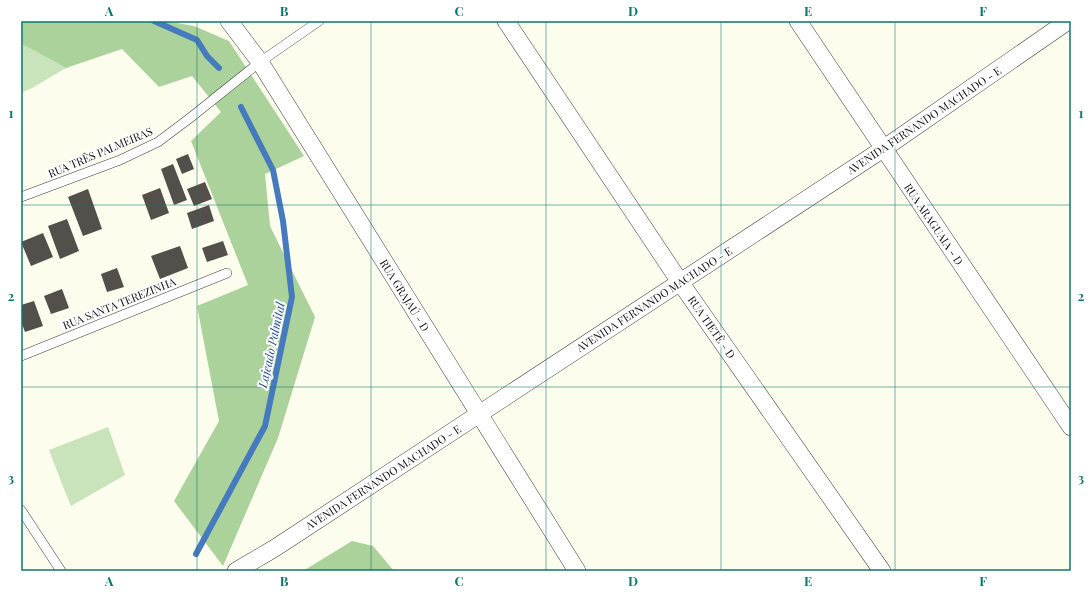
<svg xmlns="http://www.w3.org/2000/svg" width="1092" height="592" viewBox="0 0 1092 592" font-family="'Playfair Display',serif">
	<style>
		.green { fill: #c9e3ba }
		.forest { fill: #abd29b }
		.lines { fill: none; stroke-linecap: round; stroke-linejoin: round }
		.stream { stroke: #467abe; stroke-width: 6 }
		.building { fill: #534f4a }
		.lane-casing { stroke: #3f3f3f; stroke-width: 10 }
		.street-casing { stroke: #3f3f3f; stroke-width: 18 }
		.lane { stroke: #fff; stroke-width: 9 }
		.street { stroke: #fff; stroke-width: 17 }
		.grid { fill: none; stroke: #0f766e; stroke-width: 1; stroke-opacity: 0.55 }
		.labels { text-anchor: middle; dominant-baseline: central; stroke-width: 4; stroke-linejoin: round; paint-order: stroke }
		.street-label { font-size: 11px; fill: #0c0c0c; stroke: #fff }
		.water-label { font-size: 12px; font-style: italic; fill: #234e8f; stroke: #fff }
		.neatline { fill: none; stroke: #0f766e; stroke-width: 1.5 }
		.grid-label { font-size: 13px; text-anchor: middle; font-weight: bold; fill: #0f766e }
	</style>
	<rect width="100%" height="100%" fill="#fdfded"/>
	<path class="green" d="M 21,44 L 35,51 L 66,68 L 32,88 L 21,93 Z
		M 108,427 L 125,475 L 71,506 L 62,484 L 49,450 Z"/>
	<path class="forest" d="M 21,21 L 166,21 L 194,26 L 229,41 L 304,156 L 265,174 L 270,226 L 315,317 L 278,438 L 223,566 L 174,501 L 219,421 L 197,306 L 248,285 L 191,141 L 221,112 L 192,76 L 159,87 L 122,49 L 66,68 L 35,51 L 21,44 Z
		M 352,541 L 373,546 L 394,571 L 303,571 Z"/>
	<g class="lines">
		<path class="stream" d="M 154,21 L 197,40 L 207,56 L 219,68
			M 196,554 L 265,426 L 292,297 L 283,221 L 273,170 L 241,107"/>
	</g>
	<path class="building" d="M 188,154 L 194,169 L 182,174 L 176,159 Z
		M 173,164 L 187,200 L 174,205 L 161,169 Z
		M 205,182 L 212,199 L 194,206 L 187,189 Z
		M 160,188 L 169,213 L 151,220 L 142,195 Z
		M 88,189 L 102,229 L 83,236 L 68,197 Z
		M 209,205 L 214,221 L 192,229 L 187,213 Z
		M 67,219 L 79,251 L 60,259 L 48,226 Z
		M 43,233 L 53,257 L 31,266 L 21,242 Z
		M 223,241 L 228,255 L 207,262 L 202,248 Z
		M 180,246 L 188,268 L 160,279 L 151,256 Z
		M 117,268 L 124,287 L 107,292 L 101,274 Z
		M 62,289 L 69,308 L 51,314 L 44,296 Z
		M 34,301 L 43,326 L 25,332 L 21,321 L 21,305 Z"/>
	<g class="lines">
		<g class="lane-casing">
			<path id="lane" d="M 21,197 L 120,160 L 158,142 L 190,118 L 260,62 L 319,21
				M 21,356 L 227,273
				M 21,510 L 61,571"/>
		</g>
		<g class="street-casing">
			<path id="street" d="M 229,21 L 260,62 L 577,571
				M 506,21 L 680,282 L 882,571
				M 798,21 L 1071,427
				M 236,571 L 275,548 L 883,149 L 1068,21"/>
		</g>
		<use href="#lane" class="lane"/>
		<use href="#street" class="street"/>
	</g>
	<path class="grid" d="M 197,21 L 197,571M 371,21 L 371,571M 546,21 L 546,571M 721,21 L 721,571M 895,21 L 895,571M 21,205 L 1071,205M 21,387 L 1071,387"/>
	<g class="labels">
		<g class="street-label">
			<text transform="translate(924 120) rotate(-34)">AVENIDA FERNANDO MACHADO - E</text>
			<text transform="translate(100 152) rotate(-23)">RUA TRÊS PALMEIRAS</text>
			<text transform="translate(934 224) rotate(56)">RUA ARAGUAIA - D</text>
			<text transform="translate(405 295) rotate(58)">RUA GRAJAÚ - D</text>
			<text transform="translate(654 299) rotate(-33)">AVENIDA FERNANDO MACHADO - E</text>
			<text transform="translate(119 303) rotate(-22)">RUA SANTA TEREZINHA</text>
			<text transform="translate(712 327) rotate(55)">RUA TIETÊ - D</text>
			<text transform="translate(383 477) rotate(-33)">AVENIDA FERNANDO MACHADO - E</text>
		</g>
		<g class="water-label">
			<text transform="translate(271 345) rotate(-78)">Lajeado Palmital</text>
		</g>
	</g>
	<rect width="1092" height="592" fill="none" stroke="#ffffff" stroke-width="44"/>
	<rect x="22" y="22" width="1048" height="548" class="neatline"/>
	<g class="grid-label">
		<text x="109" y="16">A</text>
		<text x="284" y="16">B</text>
		<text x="459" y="16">C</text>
		<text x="633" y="16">D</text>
		<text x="808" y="16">E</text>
		<text x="983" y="16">F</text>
		<text x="11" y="118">1</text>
		<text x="1081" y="118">1</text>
		<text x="11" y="301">2</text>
		<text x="1081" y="301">2</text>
		<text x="11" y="483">3</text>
		<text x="1081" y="483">3</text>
		<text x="109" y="586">A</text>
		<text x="284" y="586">B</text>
		<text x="459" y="586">C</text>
		<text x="633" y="586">D</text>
		<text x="808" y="586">E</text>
		<text x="983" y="586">F</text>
	</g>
</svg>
